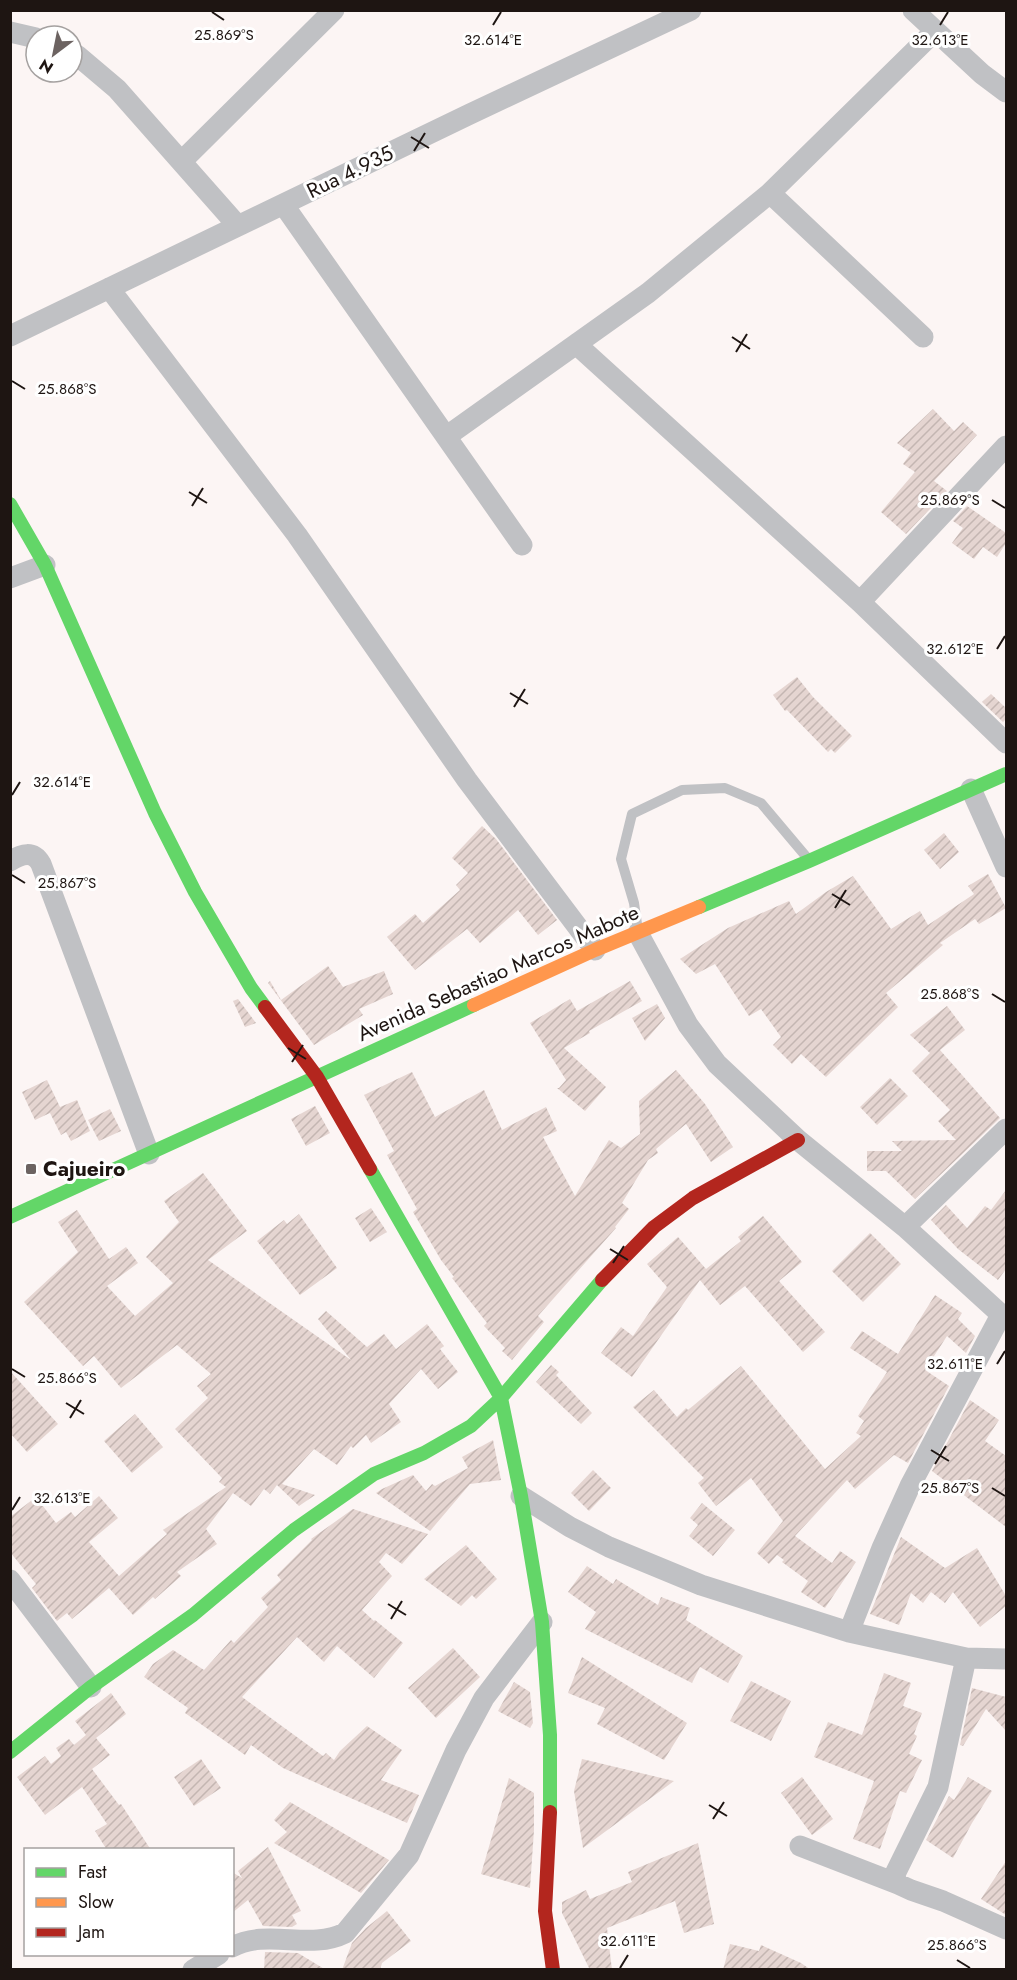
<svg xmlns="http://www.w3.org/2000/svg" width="1017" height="1980" viewBox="0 0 1017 1980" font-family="Jost,sans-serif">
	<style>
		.building { fill: url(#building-hatch) }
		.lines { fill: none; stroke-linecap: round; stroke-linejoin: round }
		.lane { stroke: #c0c1c4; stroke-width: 10 }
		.street { stroke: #c0c1c4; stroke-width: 21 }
		.fast { stroke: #63d668; stroke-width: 14 }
		.slow { stroke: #ff974d; stroke-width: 14 }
		.jam { stroke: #b3261e; stroke-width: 14 }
		.ticks { fill: none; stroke: #1e1512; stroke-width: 2 }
		.poi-dot { fill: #6c6361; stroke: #fff; stroke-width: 2 }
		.labels { text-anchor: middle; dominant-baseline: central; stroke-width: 6; stroke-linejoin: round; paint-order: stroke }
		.street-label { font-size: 21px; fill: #1e1512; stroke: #fff }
		.poi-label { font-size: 21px; font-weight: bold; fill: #1e1512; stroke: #fff; text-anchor: start }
		.ticks-label { font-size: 15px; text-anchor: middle; fill: #1e1512; stroke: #fff; stroke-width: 6; stroke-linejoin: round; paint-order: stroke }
	</style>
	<defs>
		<pattern id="building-hatch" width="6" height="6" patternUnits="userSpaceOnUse" patternTransform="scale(1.5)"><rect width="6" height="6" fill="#e5d5d1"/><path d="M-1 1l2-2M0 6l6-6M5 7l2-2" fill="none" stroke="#c4b6b2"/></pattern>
	</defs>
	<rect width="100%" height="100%" fill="#fcf5f4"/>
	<path class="building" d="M 933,409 L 954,431 L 963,422 L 977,435 L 934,481 L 947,491 L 906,534 L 881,512 L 915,472 L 903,464 L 911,453 L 897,443 Z
		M 967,506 L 1006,533 L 1006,543 L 997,557 L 983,547 L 974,559 L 952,543 L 963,528 L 953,521 Z
		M 797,677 L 813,697 L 852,736 L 835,753 L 831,749 L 828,752 L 787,710 L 785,711 L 773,695 Z
		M 991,694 L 1006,708 L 1006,719 L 1003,722 L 982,702 Z
		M 482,826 L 496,839 L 557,920 L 538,935 L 518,910 L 480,943 L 467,929 L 415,970 L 387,937 L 415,914 L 423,923 L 460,890 L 456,885 L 468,873 L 452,858 Z
		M 944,833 L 959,852 L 940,869 L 924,850 Z
		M 988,874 L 1006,908 L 979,924 L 975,919 L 940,943 L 943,945 L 886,993 L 898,1007 L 826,1077 L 801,1054 L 792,1064 L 773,1045 L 781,1037 L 761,1009 L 749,1016 L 715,964 L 696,974 L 680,959 L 728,928 L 789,901 L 796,914 L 826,892 L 853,876 L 891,929 L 920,911 L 928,925 L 974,894 L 968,886 Z
		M 328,966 L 343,987 L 384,971 L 393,994 L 359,1009 L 363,1015 L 314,1045 L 268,983 L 270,981 L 281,1000 Z
		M 630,981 L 642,1001 L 589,1031 L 590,1033 L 564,1048 L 606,1087 L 585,1111 L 557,1088 L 559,1088 L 566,1080 L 530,1023 L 570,999 L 577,1011 Z
		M 238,999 L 256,1023 L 245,1027 L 233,1001 Z
		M 657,1004 L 665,1018 L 645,1041 L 632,1018 Z
		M 947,1006 L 965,1030 L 940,1050 L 1000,1118 L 915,1199 L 886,1171 L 867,1171 L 867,1151 L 902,1151 L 892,1141 L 956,1140 L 938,1121 L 950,1110 L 912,1071 L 930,1053 L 910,1035 Z
		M 676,1070 L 705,1104 L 733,1147 L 711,1162 L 686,1124 L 656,1149 L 658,1153 L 648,1160 L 622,1203 L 629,1209 L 615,1227 L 616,1228 L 538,1316 L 544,1322 L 512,1360 L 502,1351 L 505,1348 L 484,1326 L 487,1323 L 452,1278 L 454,1277 L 441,1260 L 413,1212 L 417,1209 L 387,1155 L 394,1151 L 364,1095 L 412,1072 L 435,1117 L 484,1090 L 502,1130 L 546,1107 L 557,1131 L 543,1137 L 575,1196 L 609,1140 L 621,1148 L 640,1134 L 639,1101 Z
		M 890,1078 L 908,1096 L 877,1125 L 860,1107 Z
		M 47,1080 L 60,1107 L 77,1100 L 90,1131 L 71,1141 L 66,1132 L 61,1135 L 50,1113 L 35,1120 L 22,1092 Z
		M 315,1106 L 330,1133 L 306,1146 L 291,1119 Z
		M 110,1109 L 121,1131 L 99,1141 L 88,1120 Z
		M 203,1173 L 247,1231 L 208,1260 L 351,1360 L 318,1319 L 326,1311 L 367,1347 L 384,1334 L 396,1349 L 427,1324 L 444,1346 L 440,1349 L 458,1372 L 438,1389 L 421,1369 L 389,1404 L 401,1422 L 371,1443 L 366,1435 L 353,1448 L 351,1446 L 337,1465 L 314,1449 L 282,1484 L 315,1495 L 299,1506 L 277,1485 L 270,1494 L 264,1489 L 251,1506 L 233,1493 L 206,1529 L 217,1544 L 177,1572 L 181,1576 L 155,1599 L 153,1597 L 133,1615 L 109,1588 L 72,1619 L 67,1613 L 57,1621 L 32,1588 L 36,1584 L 10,1552 L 10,1517 L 36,1497 L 56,1523 L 71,1512 L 75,1517 L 99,1496 L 118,1518 L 89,1542 L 119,1576 L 167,1534 L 163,1530 L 226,1487 L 219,1482 L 222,1478 L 175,1429 L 208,1398 L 197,1386 L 211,1374 L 177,1345 L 121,1388 L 94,1356 L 83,1366 L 24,1302 L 78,1252 L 58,1222 L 77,1210 L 109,1259 L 126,1247 L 138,1263 L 107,1286 L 135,1316 L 173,1283 L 146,1257 L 179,1222 L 164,1201 Z
		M 1006,1190 L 1006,1269 L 998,1280 L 958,1249 L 931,1220 L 946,1205 L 967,1228 L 985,1206 L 991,1210 Z
		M 371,1208 L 387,1232 L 370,1242 L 355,1218 Z
		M 299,1214 L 337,1268 L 300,1295 L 257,1241 L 284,1220 L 287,1224 Z
		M 763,1216 L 802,1262 L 779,1281 L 825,1332 L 803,1352 L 745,1286 L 720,1305 L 700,1280 L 632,1377 L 601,1353 L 621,1327 L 633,1336 L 667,1287 L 647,1264 L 678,1237 L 706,1269 L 741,1241 L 738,1237 Z
		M 870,1233 L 901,1264 L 863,1302 L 832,1271 Z
		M 935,1295 L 962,1313 L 958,1319 L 975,1336 L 966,1353 L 947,1336 L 925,1370 L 949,1386 L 908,1463 L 894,1455 L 855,1489 L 847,1480 L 795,1536 L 832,1563 L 840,1551 L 856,1562 L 825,1608 L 801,1592 L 808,1581 L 782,1562 L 784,1560 L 777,1555 L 769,1564 L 757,1553 L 783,1521 L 751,1478 L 716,1506 L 698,1483 L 704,1478 L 633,1407 L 654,1390 L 677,1417 L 686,1408 L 688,1410 L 741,1366 L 825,1469 L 861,1436 L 856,1433 L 864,1421 L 858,1416 L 887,1372 L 850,1348 L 862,1331 L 898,1354 Z
		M 551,1365 L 559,1372 L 556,1375 L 592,1413 L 581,1424 L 536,1382 Z
		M 10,1371 L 58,1424 L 27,1452 L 10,1433 Z
		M 970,1400 L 999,1420 L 985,1441 L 1006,1456 L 1006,1527 L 932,1471 Z
		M 135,1414 L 163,1447 L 132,1473 L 104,1441 Z
		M 493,1440 L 501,1480 L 470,1484 L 430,1531 L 376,1493 L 382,1489 L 413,1475 L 426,1491 L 432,1484 L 435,1486 L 468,1468 L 462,1457 Z
		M 593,1470 L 611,1488 L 589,1511 L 571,1493 Z
		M 702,1503 L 735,1530 L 713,1556 L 689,1536 L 698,1525 L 690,1518 Z
		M 353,1509 L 428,1534 L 402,1564 L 386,1553 L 379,1562 L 392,1576 L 362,1610 L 374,1621 L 375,1620 L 403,1643 L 374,1678 L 337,1646 L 324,1662 L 297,1637 L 242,1697 L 323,1756 L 326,1753 L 334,1760 L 340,1751 L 367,1726 L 402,1750 L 381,1780 L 419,1795 L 407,1823 L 283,1768 L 251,1745 L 245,1755 L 185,1713 L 188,1708 L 144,1677 L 153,1664 L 173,1650 L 204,1670 L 231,1640 L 234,1643 L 268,1607 L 261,1598 L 281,1580 L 277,1575 L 312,1540 L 311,1539 Z
		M 901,1537 L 945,1568 L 977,1548 L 1006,1596 L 1006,1606 L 980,1627 L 953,1592 L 945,1603 L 931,1592 L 923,1603 L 911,1593 L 899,1625 L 870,1614 Z
		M 466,1545 L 497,1579 L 476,1599 L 472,1595 L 461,1606 L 424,1579 Z
		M 587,1566 L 613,1584 L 616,1579 L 658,1605 L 661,1597 L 690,1608 L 686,1620 L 743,1656 L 728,1683 L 700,1667 L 692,1683 L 585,1629 L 596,1612 L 568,1592 Z
		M 453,1648 L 480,1677 L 436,1718 L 408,1688 Z
		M 582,1657 L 687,1723 L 664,1760 L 597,1724 L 605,1708 L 568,1693 Z
		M 884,1673 L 911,1683 L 903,1706 L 922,1713 L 914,1734 L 917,1736 L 909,1754 L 922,1760 L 906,1793 L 900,1791 L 880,1849 L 853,1839 L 874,1781 L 814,1757 L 828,1722 L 862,1735 Z
		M 751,1681 L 791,1701 L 771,1741 L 730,1721 Z
		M 514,1682 L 530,1692 L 533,1723 L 530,1728 L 498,1711 Z
		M 972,1688 L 1006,1697 L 1006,1731 L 986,1709 L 963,1746 L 960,1745 Z
		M 111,1693 L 126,1714 L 96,1738 L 110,1755 L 92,1769 L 119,1805 L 121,1804 L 151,1850 L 107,1850 L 95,1831 L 107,1824 L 82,1787 L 45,1815 L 17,1777 L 45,1756 L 51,1764 L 61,1756 L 56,1748 L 69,1739 L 74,1745 L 86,1735 L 75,1721 Z
		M 201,1759 L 221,1788 L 194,1806 L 174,1777 Z
		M 582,1759 L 674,1781 L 583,1848 L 574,1791 Z
		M 802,1777 L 833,1819 L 812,1835 L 781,1793 Z
		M 968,1777 L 992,1791 L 972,1823 L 953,1858 L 926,1840 L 949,1796 L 954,1800 Z
		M 509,1778 L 534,1793 L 534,1830 L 530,1888 L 481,1874 Z
		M 290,1802 L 389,1860 L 361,1893 L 274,1843 L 287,1832 L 274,1820 Z
		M 698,1843 L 714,1924 L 684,1933 L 675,1901 L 607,1928 L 612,1970 L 590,1970 L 562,1913 L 562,1902 L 586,1890 L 590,1899 L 632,1882 L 628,1872 Z
		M 268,1847 L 301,1911 L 292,1915 L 297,1924 L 292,1927 L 263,1926 L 248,1900 L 232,1913 L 232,1872 L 242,1878 L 238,1871 Z
		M 1006,1861 L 1006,1915 L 981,1899 Z
		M 387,1911 L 411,1941 L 382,1963 L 380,1970 L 342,1970 L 352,1943 L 366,1928 Z
		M 730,1944 L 759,1951 L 761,1945 L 801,1963 L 811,1970 L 723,1970 Z
		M 265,1952 L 298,1953 L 326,1970 L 264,1970 Z"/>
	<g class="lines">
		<path class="lane" d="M 638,931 L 634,903 L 621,859 L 632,814 L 682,790 L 725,788 L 761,803 L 809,860"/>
		<path class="street" d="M 913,10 L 982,74 L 1006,92
			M 10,32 L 36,38
			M 72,53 L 78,56 L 117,89 L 238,226
			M 182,161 L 334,10
			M 770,193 L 923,337
			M 283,204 L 522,545
			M 109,288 L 297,535 L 467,780 L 595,950
			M 10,336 L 470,114 L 691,10
			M 576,344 L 860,602 L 1006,743
			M 447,436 L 648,293 L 770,193 L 935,31
			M 10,578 L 45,565
			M 860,602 L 1006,446
			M 971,789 L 1006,867
			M 10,861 C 22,854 33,850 41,864 L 149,1154
			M 638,933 L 688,1025 L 717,1064 L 798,1140 L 905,1227 L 1006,1319
			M 905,1227 L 1006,1129
			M 521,1496 L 570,1527 L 609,1547 L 701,1585 L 849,1632 L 966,1658 L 1006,1659
			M 10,1580 L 91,1687
			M 849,1632 L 882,1548 L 910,1486 L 1001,1315
			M 966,1658 L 938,1787 L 894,1876 L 898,1884 L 911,1890 L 943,1901 L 1006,1929
			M 800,1846 L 898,1884
			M 232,1947 C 268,1928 309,1951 345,1933 L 409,1855 L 456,1750 L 484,1698 L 542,1622
			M 193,1970 L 219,1954"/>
		<path class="fast" d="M 10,504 L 45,565 L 155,813 L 195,892 L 251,988 L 265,1007
			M 699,907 L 809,861 L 1006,774
			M 370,1169 L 501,1398 L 521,1496 L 542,1622 L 550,1735 L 550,1812
			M 10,1217 L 474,1005
			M 10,1752 L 91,1687 L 193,1615 L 294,1530 L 374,1474 L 424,1453 L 471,1426 L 501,1398 L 602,1280"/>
		<path class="slow" d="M 474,1005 L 595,950 L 699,907"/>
		<path class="jam" d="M 265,1007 L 317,1077 L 370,1169
			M 602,1280 L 654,1227 L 693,1198 L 798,1140
			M 550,1812 L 545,1911 L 553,1970"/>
	</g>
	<path class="ticks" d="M 212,12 L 224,20M 493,25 L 501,12M 940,25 L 948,12M 411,137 L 429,148M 414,151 L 425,133M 732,337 L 750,349M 736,352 L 747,334M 12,381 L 25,389M 189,492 L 207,503M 992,500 L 1005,508M 192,506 L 203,488M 997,649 L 1005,636M 510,693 L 528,704M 514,707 L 525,689M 12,795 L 20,782M 12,875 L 25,883M 832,894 L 850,905M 835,908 L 846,890M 992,994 L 1005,1002M 288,1048 L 306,1059M 292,1062 L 303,1045M 610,1249 L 628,1260M 613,1263 L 624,1246M 997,1364 L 1005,1351M 12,1369 L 25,1377M 66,1403 L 84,1414M 70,1418 L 81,1400M 931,1450 L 949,1461M 935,1464 L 946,1446M 992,1488 L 1005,1496M 12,1510 L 20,1497M 388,1604 L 406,1615M 391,1619 L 402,1601M 709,1805 L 727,1816M 713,1819 L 724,1802M 957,1960 L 970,1968M 620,1968 L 628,1955"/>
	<rect class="poi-dot" x="25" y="1163" width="12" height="12" rx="3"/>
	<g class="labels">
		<g class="street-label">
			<text transform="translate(350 172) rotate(-26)">Rua 4.935</text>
			<text transform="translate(498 973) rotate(-24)">Avenida Sebastiao Marcos Mabote</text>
		</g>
		<g class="poi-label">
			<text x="43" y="1169">Cajueiro</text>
		</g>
	</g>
	<g class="ticks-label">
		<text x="224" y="40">25.869°S</text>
		<text x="493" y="45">32.614°E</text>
		<text x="940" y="45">32.613°E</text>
		<text x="67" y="394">25.868°S</text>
		<text x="950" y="505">25.869°S</text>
		<text x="955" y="654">32.612°E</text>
		<text x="62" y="787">32.614°E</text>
		<text x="67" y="888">25.867°S</text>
		<text x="950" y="999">25.868°S</text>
		<text x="955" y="1369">32.611°E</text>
		<text x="67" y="1383">25.866°S</text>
		<text x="950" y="1493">25.867°S</text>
		<text x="62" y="1503">32.613°E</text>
		<text x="628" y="1946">32.611°E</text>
		<text x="957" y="1950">25.866°S</text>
	</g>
	<rect width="1017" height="1980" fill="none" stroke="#1e1512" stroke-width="24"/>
	<rect x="24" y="1848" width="210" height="108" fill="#ffffff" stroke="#a5a1a0" stroke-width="1.5"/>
	<rect x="36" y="1868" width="30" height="9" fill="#63d668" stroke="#a5a1a0" stroke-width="1.5"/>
	<text x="78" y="1878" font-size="18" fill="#1e1512">Fast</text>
	<rect x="36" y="1898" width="30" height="9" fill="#ff974d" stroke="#a5a1a0" stroke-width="1.5"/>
	<text x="78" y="1908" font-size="18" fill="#1e1512">Slow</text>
	<rect x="36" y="1928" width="30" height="9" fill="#b3261e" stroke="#a5a1a0" stroke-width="1.5"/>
	<text x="78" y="1938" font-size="18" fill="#1e1512">Jam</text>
	<g transform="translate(54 54) rotate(212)"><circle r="28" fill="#ffffff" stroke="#a5a1a0" stroke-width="1.5"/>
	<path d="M0-4.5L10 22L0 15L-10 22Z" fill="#6c6361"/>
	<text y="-9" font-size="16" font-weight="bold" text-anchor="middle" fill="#1e1512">N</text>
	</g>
</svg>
